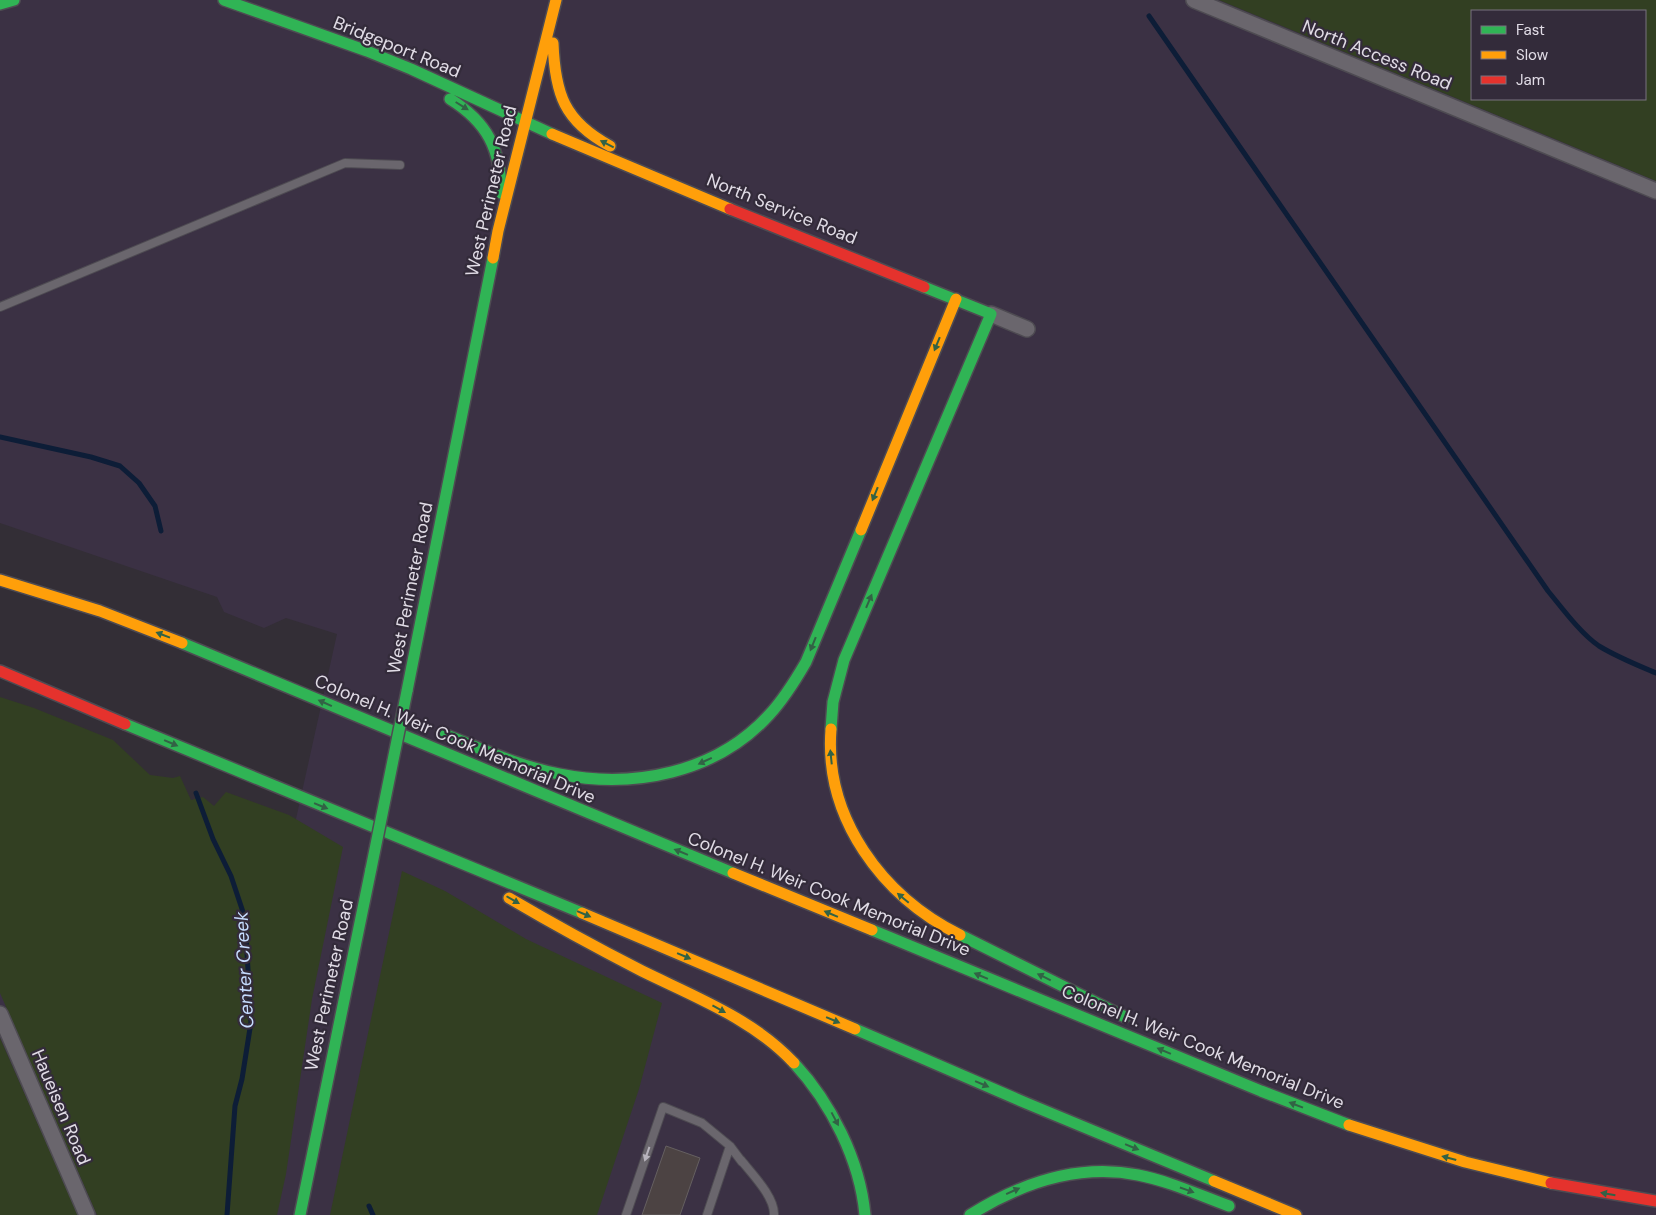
<svg xmlns="http://www.w3.org/2000/svg" width="1656" height="1215" viewBox="0 0 1656 1215" font-family="'DM Sans',sans-serif">
	<style>
		.built { fill: #3b3144; fill-rule: evenodd }
		.green { fill: #323f22; fill-rule: evenodd }
		.lines { fill: none; stroke-linecap: round; stroke-linejoin: round }
		.stream { stroke: #0d1d37; stroke-width: 5 }
		.building { fill: #4c4343; stroke: #656061 }
		.lane-casing { stroke: #4e4b52; stroke-width: 10 }
		.street-casing { stroke: #4e4b52; stroke-width: 18 }
		.fast-casing { stroke: #4e4b52; stroke-width: 14 }
		.slow-casing { stroke: #4e4b52; stroke-width: 14 }
		.jam-casing { stroke: #4e4b52; stroke-width: 14 }
		.lane { stroke: #6a666d; stroke-width: 8 }
		.street { stroke: #6a666d; stroke-width: 15 }
		.fast { stroke: #30b455; stroke-width: 11 }
		.slow { stroke: #ff9f0a; stroke-width: 11 }
		.jam { stroke: #e5322d; stroke-width: 11 }
		.fast-bridge-casing { stroke: #4e4b52; stroke-width: 14; stroke-linecap: butt }
		.fast-bridge { stroke: #30b455; stroke-width: 11 }
		.oneway { fill: #326245 }
		.oneway2 { fill: #b7b3bc }
		.labels { text-anchor: middle; dominant-baseline: central; stroke-width: 4.5; stroke-linejoin: round; paint-order: stroke }
		.street-label { font-size: 18px; fill: #e1dce6; stroke: #332b3a }
		.water-label { font-size: 19px; font-style: italic; fill: #c5dbfe; stroke: #332b3a }
	</style>
	<rect width="100%" height="100%" fill="#332e36"/>
	<path class="built" d="M 0,0 L 1656,0 L 1656,1215 L 0,1215 L 0,784 L 274,918 L 337,634 L 286,618 L 264,628 L 224,612 L 217,597 L 0,523 ZM 1472,11 L 1645,11 L 1645,99 L 1472,99 Z"/>
	<path class="green" d="M 1219,0 L 1656,0 L 1656,181 ZM 1472,11 L 1645,11 L 1645,99 L 1472,99 Z
		M 0,697 L 34,708 L 113,740 L 150,775 L 173,778 L 180,776 L 191,800 L 203,797 L 214,806 L 226,792 L 289,815 L 343,847 L 312,999 L 286,1174 L 277,1215 L 97,1215 L 0,993 Z
		M 402,871 L 445,891 L 526,939 L 662,1003 L 639,1089 L 597,1215 L 330,1215 Z
		M 0,1038 L 78,1215 L 0,1215 Z"/>
	<g class="lines">
		<path class="stream" d="M 1149,16 L 1548,591 C 1562,608 1581,634 1599,646 C 1617,657 1637,665 1656,673
			M 0,437 L 91,457 L 120,466 L 139,483 L 155,506 L 161,531
			M 196,793 L 213,839 L 231,876 L 245,918 L 251,1022 L 242,1079 L 235,1106 L 227,1215
			M 369,1206 L 373,1215"/>
	</g>
	<path class="building" d="M 666,1146 L 700,1158 L 680,1215 L 642,1215 Z"/>
	<g class="lines">
		<g class="lane-casing">
			<path id="lane" d="M 0,307 L 345,163 L 400,165
				M 741,1160 C 752,1174 775,1197 774,1215
				M 626,1215 L 663,1107 L 702,1123 L 730,1146 L 742,1162
				M 707,1215 L 730,1146"/>
		</g>
		<g class="street-casing">
			<path id="street" d="M 1194,0 L 1656,191
				M 991,314 L 1027,329
				M 0,1014 L 87,1215"/>
		</g>
		<g class="fast-casing">
			<path id="fast" d="M 224,0 L 367,51 L 411,69 L 552,134
				M 0,4 L 14,0
				M 450,99 C 487,122 501,149 501,193
				M 924,287 L 991,314
				M 182,643 L 733,873
				M 407,691 L 493,258
				M 125,724 L 582,913
				M 831,729 L 833,702 L 844,660 L 991,314
				M 441,733 C 480,748 518,766 559,774 C 634,789 716,773 769,715 C 784,699 795,681 806,662 L 861,530
				M 872,930 L 1261,1091 L 1349,1125
				M 960,935 L 1125,1017
				M 855,1029 L 1026,1103 L 1214,1181
				M 794,1063 C 831,1103 860,1160 865,1215
				M 300,1215 L 371,869
				M 970,1215 C 1021,1183 1077,1163 1138,1175 C 1169,1181 1199,1195 1229,1206"/>
		</g>
		<g class="slow-casing">
			<path id="slow" d="M 553,43 C 555,94 564,121 610,146
				M 552,134 L 730,209
				M 493,258 L 498,231 L 556,0
				M 861,530 L 956,299
				M 0,580 L 100,611 L 182,643
				M 831,729 C 824,818 882,896 960,935
				M 733,873 L 872,930
				M 509,898 C 553,924 597,948 642,971 C 695,997 753,1019 794,1063
				M 582,913 L 855,1029
				M 1349,1125 L 1465,1162 L 1551,1183
				M 1214,1181 L 1296,1215"/>
		</g>
		<g class="jam-casing">
			<path id="jam" d="M 730,209 L 924,287
				M 0,671 L 125,724
				M 1551,1183 L 1656,1201"/>
		</g>
		<use href="#lane" class="lane"/>
		<use href="#street" class="street"/>
		<use href="#fast" class="fast"/>
		<use href="#slow" class="slow"/>
		<use href="#jam" class="jam"/>
		<g class="fast-bridge-casing">
			<path id="fast-bridge" d="M 371,869 L 407,691"/>
		</g>
		<use href="#fast-bridge" class="fast-bridge"/>
	</g>
	<defs><path id="oneway-solid" d="M-6-.8H1V-3.2L6.5 0L1 3.2V.8H-6Z" transform="scale(1.25)"/></defs>
	<g class="oneway">
		<use href="#oneway-solid" transform="translate(462 106) rotate(32)"/>
		<use href="#oneway-solid" transform="translate(607 144) rotate(-153)"/>
		<use href="#oneway-solid" transform="translate(937 344) rotate(112)"/>
		<use href="#oneway-solid" transform="translate(875 494) rotate(112)"/>
		<use href="#oneway-solid" transform="translate(869 601) rotate(-67)"/>
		<use href="#oneway-solid" transform="translate(163 635) rotate(-159)"/>
		<use href="#oneway-solid" transform="translate(813 644) rotate(112)"/>
		<use href="#oneway-solid" transform="translate(325 703) rotate(-156)"/>
		<use href="#oneway-solid" transform="translate(171 743) rotate(23)"/>
		<use href="#oneway-solid" transform="translate(831 757) rotate(-96)"/>
		<use href="#oneway-solid" transform="translate(705 761) rotate(155)"/>
		<use href="#oneway-solid" transform="translate(321 806) rotate(22)"/>
		<use href="#oneway-solid" transform="translate(681 852) rotate(-158)"/>
		<use href="#oneway-solid" transform="translate(903 898) rotate(-140)"/>
		<use href="#oneway-solid" transform="translate(513 900) rotate(30)"/>
		<use href="#oneway-solid" transform="translate(584 914) rotate(23)"/>
		<use href="#oneway-solid" transform="translate(831 914) rotate(-157)"/>
		<use href="#oneway-solid" transform="translate(684 956) rotate(23)"/>
		<use href="#oneway-solid" transform="translate(981 976) rotate(-157)"/>
		<use href="#oneway-solid" transform="translate(1044 977) rotate(-154)"/>
		<use href="#oneway-solid" transform="translate(719 1009) rotate(29)"/>
		<use href="#oneway-solid" transform="translate(833 1020) rotate(23)"/>
		<use href="#oneway-solid" transform="translate(1164 1051) rotate(-157)"/>
		<use href="#oneway-solid" transform="translate(982 1084) rotate(23)"/>
		<use href="#oneway-solid" transform="translate(1296 1105) rotate(-159)"/>
		<use href="#oneway-solid" transform="translate(835 1119) rotate(62)"/>
		<use href="#oneway-solid" transform="translate(1132 1147) rotate(22)"/>
		<use href="#oneway-solid" transform="translate(1449 1158) rotate(-165)"/>
		<use href="#oneway-solid" transform="translate(1187 1190) rotate(19)"/>
		<use href="#oneway-solid" transform="translate(1013 1191) rotate(-24)"/>
		<use href="#oneway-solid" transform="translate(1608 1194) rotate(-170)"/>
	</g>
	<use class="oneway2" href="#oneway-solid" transform="translate(647 1154) rotate(109)"/>
	<g class="labels">
		<g class="street-label">
			<text transform="translate(397 47) rotate(22)">Bridgeport Road</text>
			<text transform="translate(1377 55) rotate(22)">North Access Road</text>
			<text transform="translate(491 191) rotate(-77)">West Perimeter Road</text>
			<text transform="translate(782 209) rotate(22)">North Service Road</text>
			<text transform="translate(410 588) rotate(-79)">West Perimeter Road</text>
			<text transform="translate(455 739) rotate(23)">Colonel H. Weir Cook Memorial Drive</text>
			<text transform="translate(829 894) rotate(22)">Colonel H. Weir Cook Memorial Drive</text>
			<text transform="translate(329 985) rotate(-78)">West Perimeter Road</text>
			<text transform="translate(1203 1047) rotate(22)">Colonel H. Weir Cook Memorial Drive</text>
			<text transform="translate(61 1107) rotate(67)">Haueisen Road</text>
		</g>
		<g class="water-label">
			<text transform="translate(244 970) rotate(-93)">Center Creek</text>
		</g>
	</g>
	<rect x="1471" y="10" width="175" height="90" fill="#332b3a" stroke="#79727f"/>
	<rect x="1481" y="26" width="25" height="8" fill="#30b455" stroke="#79727f"/>
	<text x="1516" y="35" font-size="15" fill="#e1dce6">Fast</text>
	<rect x="1481" y="51" width="25" height="8" fill="#ff9f0a" stroke="#79727f"/>
	<text x="1516" y="60" font-size="15" fill="#e1dce6">Slow</text>
	<rect x="1481" y="76" width="25" height="8" fill="#e5322d" stroke="#79727f"/>
	<text x="1516" y="85" font-size="15" fill="#e1dce6">Jam</text>
</svg>
